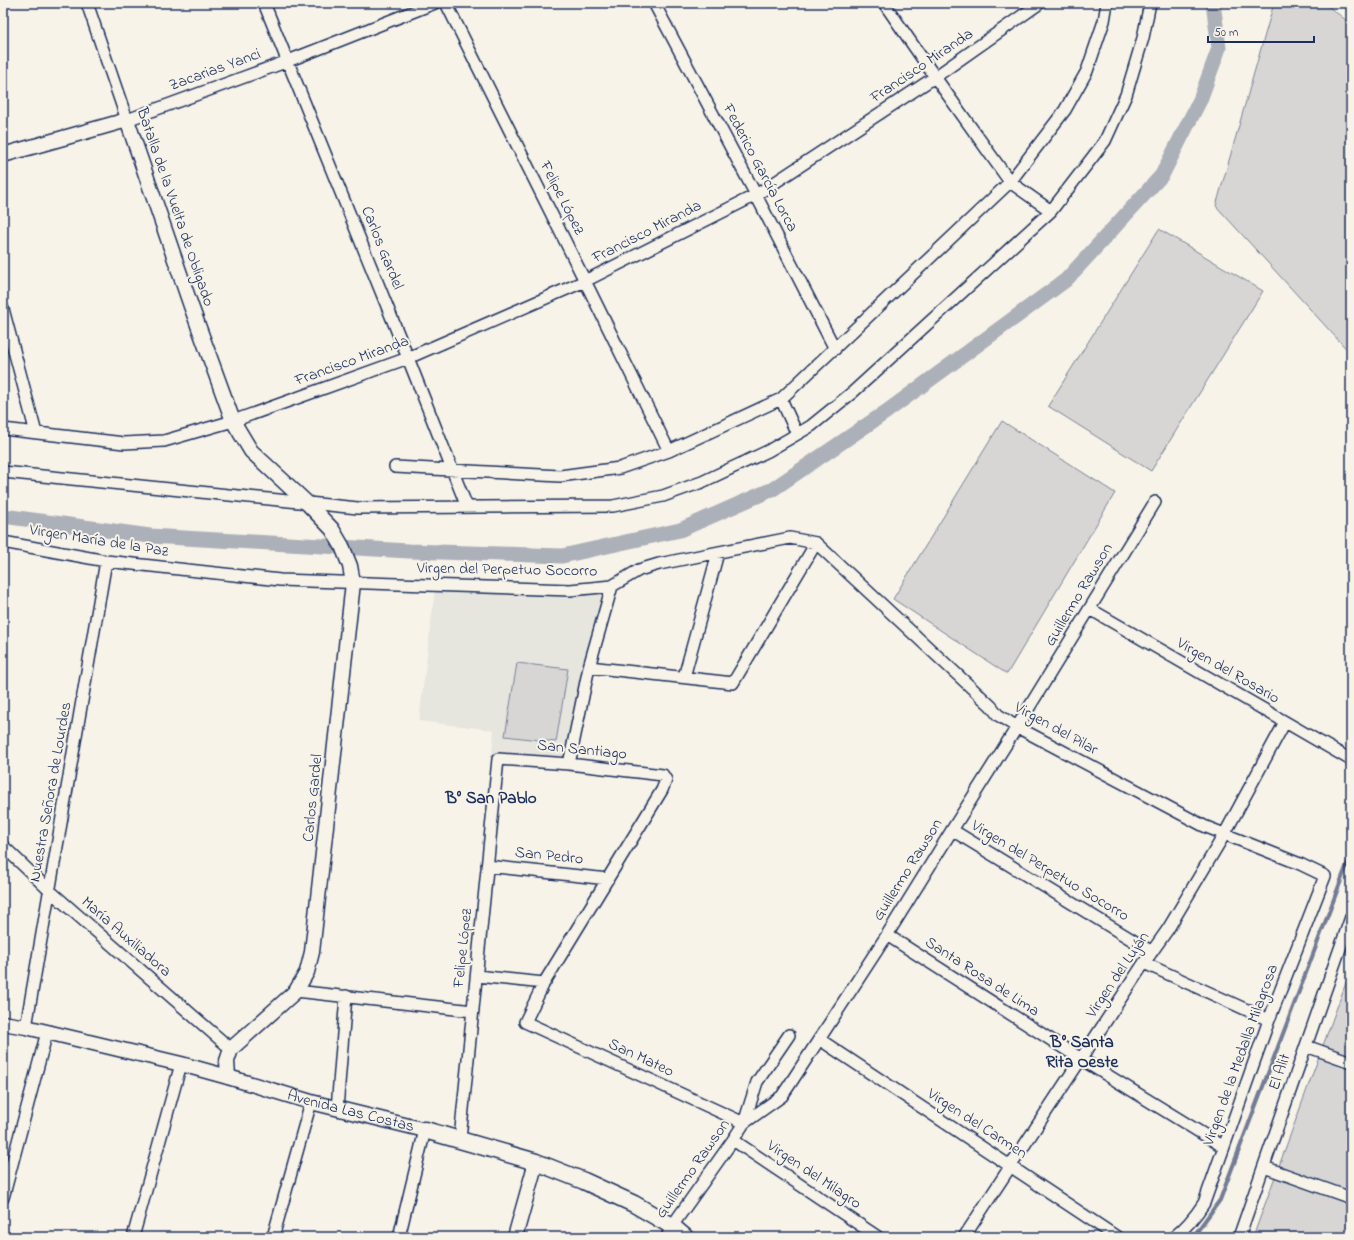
<svg xmlns="http://www.w3.org/2000/svg" width="1354" height="1240" viewBox="0 0 1354 1240" font-family="'Indie Flower',sans-serif">
	<style>
		.built { fill: #e6e5de }
		.green { fill: #d7d6d4; stroke: #798299 }
		.lines { fill: none; stroke-linecap: round; stroke-linejoin: round }
		.stream { stroke: #727c95; stroke-width: 4 }
		.canal { stroke: #acb0b9; stroke-width: 15 }
		.minor-casing { stroke: #1b2f5e; stroke-width: 14 }
		.tertiary-casing { stroke: #1b2f5e; stroke-width: 17 }
		.secondary-casing { stroke: #1b2f5e; stroke-width: 19 }
		.minor { stroke: #f7f3e8; stroke-width: 11 }
		.tertiary { stroke: #f7f3e8; stroke-width: 14 }
		.secondary { stroke: #f7f3e8; stroke-width: 16 }
		.labels { text-anchor: middle; dominant-baseline: central; stroke-width: 4; stroke-linejoin: round; paint-order: stroke }
		.street-label { font-size: 16px; fill: #1b2f5e; stroke: #f7f3e8 }
		.neighbourhood-label { font-size: 17px; font-weight: bold; fill: #1b2f5e; stroke: #f7f3e8 }
	</style>
	<rect width="100%" height="100%" fill="#f7f3e8"/>
	<filter id="ink" filterUnits="userSpaceOnUse"><feTurbulence type="fractalNoise" baseFrequency=".025" numOctaves="2"/><feDisplacementMap in="SourceGraphic" scale="8" xChannelSelector="R" yChannelSelector="G"/><feConvolveMatrix kernelMatrix="1 2 1 2 8 2 1 2 1" color-interpolation-filters="sRGB"/></filter>
	<g filter="url(#ink)">
		<path class="built" d="M 435,589 L 604,590 L 566,760 L 492,756 L 494,730 L 419,721 Z"/>
		<path class="green" d="M 1274,3 L 1324,3 L 1351,24 L 1351,354 L 1216,206 Z
			M 1159,229 L 1263,291 L 1151,471 L 1048,406 Z
			M 1002,421 L 1115,493 L 1007,674 L 893,599 Z
			M 517,663 L 568,669 L 556,742 L 505,736 Z
			M 1351,969 L 1351,1237 L 1253,1237 Z"/>
		<g class="lines">
			<path class="stream" d="M 1193,1237 L 1220,1200 L 1351,854"/>
			<path class="canal" d="M 3,516 L 150,536 L 409,551 L 562,556 L 680,530 L 773,489 L 886,412 L 1066,280 L 1162,175 L 1200,100 L 1219,48 L 1213,3"/>
			<g class="minor-casing">
				<path id="minor" d="M 87,3 L 127,120 L 288,61 L 435,3
					M 264,3 L 408,358 L 467,507
					M 446,3 L 585,281 L 669,451
					M 654,3 L 756,195 L 835,349
					M 884,3 L 935,77 L 1010,182 L 1051,211
					M 3,309 L 36,433
					M 781,399 L 797,434
					M 3,429 L 124,443 L 164,441 L 233,421 L 408,358 L 585,281 L 756,195 L 935,77 L 1040,3
					M 395,467 L 560,476 L 620,468 L 669,451 L 781,399 L 1010,182 L 1065,110 L 1087,71 L 1104,21 L 1107,3
					M 3,472 L 358,508 L 613,506 L 663,496 L 702,482 L 768,451 L 811,426 L 853,392 L 1051,211 L 1105,141 L 1126,95 L 1143,38 L 1150,3
					M 3,542 L 106,561 L 280,580 L 570,590 L 612,586 L 639,570 L 659,564 L 790,538 L 816,543 L 991,706 L 998,715 L 1017,727 L 1204,826 L 1300,864 L 1325,876 L 1269,1020 L 1204,1203 C 1195,1217 1187,1227 1174,1237
					M 1090,609 L 1351,760
					M 589,667 L 733,683 L 816,543
					M 684,677 L 718,553
					M 569,764 L 589,667 L 612,586
					M 952,830 L 1152,952
					M 3,846 L 50,891 L 231,1049
					M 487,866 L 608,879
					M 887,935 L 1081,1059 L 1224,1147
					M 1144,963 L 1269,1020
					M 477,976 L 544,983
					M 296,991 L 473,1011
					M 26,1027 L 106,561
					M 819,1039 L 1117,1237
					M 1306,1046 L 1351,1062
					M 337,1109 L 346,996
					M 460,1139 L 498,759 L 569,764 L 663,775 L 666,780 L 662,790 L 544,983 L 525,1022 L 744,1123 L 757,1082 L 789,1035
					M 733,1140 L 878,1237
					M 1264,1167 L 1351,1198
					M 3,1198 L 47,1032
					M 133,1237 L 181,1064
					M 273,1237 L 311,1102
					M 399,1237 L 425,1130
					M 667,1237 L 672,1226 L 733,1140 L 744,1123 L 782,1096 L 790,1084 L 887,935 L 952,830 L 1017,727 L 1155,502
					M 964,1237 L 1144,963 L 1168,929 L 1224,835 L 1285,722
					M 1239,1237 L 1351,917"/>
			</g>
			<g class="tertiary-casing">
				<g id="tertiary">
					<path d="M 3,155 L 127,120 L 191,306 L 233,421 L 251,451 L 308,504 L 332,529 L 342,546 L 350,566 L 353,583 L 312,952 L 307,972 L 296,991 L 231,1049 L 227,1061 L 228,1077"/>
					<path id="s1" d="M 3,1023 L 26,1027 L 181,1064 L 228,1077 L 311,1102 L 425,1130"/>
					<path d="M 515,1237 L 536,1162"/>
				</g>
			</g>
			<g class="secondary-casing">
				<path id="secondary" d="M 425,1130 L 536,1162 L 584,1181 L 634,1204 L 672,1226 L 685,1237"/>
			</g>
			<use href="#minor" class="minor"/>
			<use href="#tertiary" class="tertiary"/>
			<use href="#secondary" class="secondary"/>
		</g>
	</g>
	<g class="labels">
		<g class="street-label">
			<text transform="translate(922 66) rotate(-34)">Francisco Miranda</text>
			<text transform="translate(215 70) rotate(-20)">Zacarias Yanci</text>
			<text transform="translate(760 168) rotate(62)">Federico García Lorca</text>
			<text transform="translate(562 198) rotate(63)">Felipe López</text>
			<text transform="translate(175 207) rotate(71)">Batalla de la Vuelta de Obligado</text>
			<text transform="translate(647 232) rotate(-27)">Francisco Miranda</text>
			<text transform="translate(382 248) rotate(68)">Carlos Gardel</text>
			<text transform="translate(352 361) rotate(-20)">Francisco Miranda</text>
			<text transform="translate(99 541) rotate(9)">Virgen María de la Paz</text>
			<text transform="translate(507 570) rotate(1)">Virgen del Perpetuo Socorro</text>
			<text transform="translate(1079 595) rotate(-59)">Guillermo Rawson</text>
			<text transform="translate(1228 671) rotate(30)">Virgen del Rosario</text>
			<text transform="translate(1056 729) rotate(29)">Virgen del Pilar</text>
			<text transform="translate(582 750) rotate(6)">San Santiago</text>
			<text transform="translate(51 792) rotate(-80)">Nuestra Señora de Lourdes</text>
			<text transform="translate(313 798) rotate(-84)">Carlos Gardel</text>
			<text transform="translate(549 856) rotate(6)">San Pedro</text>
			<text transform="translate(908 870) rotate(-58)">Guillermo Rawson</text>
			<text transform="translate(1050 871) rotate(31)">Virgen del Perpetuo Socorro</text>
			<text transform="translate(126 937) rotate(41)">María Auxiliadora</text>
			<text transform="translate(463 948) rotate(-84)">Felipe López</text>
			<text transform="translate(1118 975) rotate(-56)">Virgen del Luján</text>
			<text transform="translate(982 977) rotate(33)">Santa Rosa de Lima</text>
			<text transform="translate(1241 1055) rotate(-70)">Virgen de la Medalla Milagrosa</text>
			<text transform="translate(641 1058) rotate(25)">San Mateo</text>
			<text transform="translate(1280 1072) rotate(-71)">El Alit</text>
			<text stroke="none"><textPath href="#s1" startOffset="359">Avenida Las Costas</textPath></text>
			<text transform="translate(977 1124) rotate(33)">Virgen del Carmen</text>
			<text transform="translate(693 1169) rotate(-55)">Guillermo Rawson</text>
			<text transform="translate(814 1175) rotate(34)">Virgen del Milagro</text>
		</g>
		<g class="neighbourhood-label">
			<text x="491" y="798">B° San Pablo</text>
			<text x="1082" y="1042">B° Santa<tspan x="1082" dy="20">Rita Oeste</tspan></text>
		</g>
	</g>
	<rect width="1354" height="1240" fill="none" stroke="#f7f3e8" stroke-width="16"/>
	<rect x="8" y="8" width="1338" height="1224" fill="none" stroke="#1b2f5e" stroke-width="1.5" filter="url(#ink)"/>
	<path d="M1208 36v6h106v-6" fill="none" stroke="#1b2f5e" stroke-width="2"/>
	<text x="1214" y="36" font-size="12" fill="#1b2f5e" stroke="#f7f3e8" stroke-width="3" paint-order="stroke">50 m</text>
</svg>
